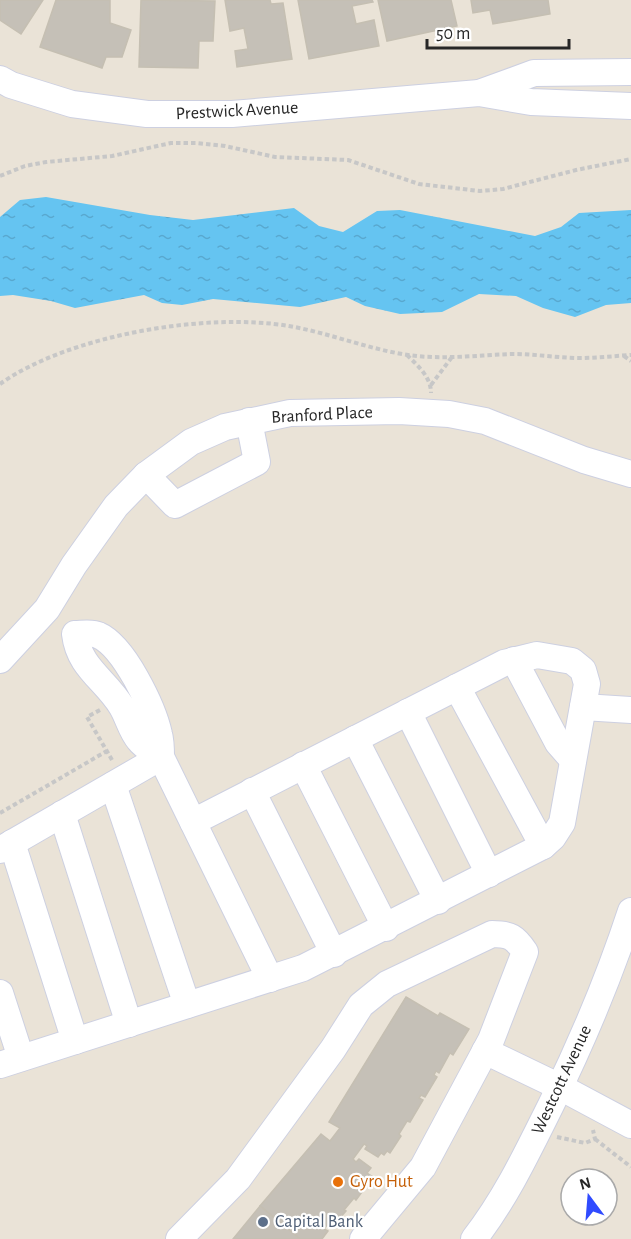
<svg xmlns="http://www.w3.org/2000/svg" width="631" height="1239" viewBox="0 0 631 1239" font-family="'Alegreya Sans',sans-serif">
	<defs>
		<pattern id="water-ripples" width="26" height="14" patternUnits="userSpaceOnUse" patternTransform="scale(1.5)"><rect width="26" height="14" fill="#65c4f1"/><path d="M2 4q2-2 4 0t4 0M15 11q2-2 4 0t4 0" fill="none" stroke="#58a8cf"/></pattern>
	</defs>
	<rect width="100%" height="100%" fill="#eae3d7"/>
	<polygon fill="url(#water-ripples)" points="46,197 150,215 193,220 294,208 319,226 343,232 377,211 400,210 535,236 561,227 579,213 631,210 631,303 606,305 575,317 543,308 516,296 479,294 442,312 400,314 365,306 346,297 300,307 213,299 182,305 162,303 144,295 75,308 51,301 13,295 0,296 0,217 20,200"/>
	<g fill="#c5c0b7" stroke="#c5bfb2" stroke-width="1.5">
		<polygon points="0,0 43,0 21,34 0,20"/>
		<polygon points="56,0 110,0 110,23 131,30 122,57 106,57 102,68 40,47"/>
		<polygon points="141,0 215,1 213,41 199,41 198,68 139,67"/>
		<polygon points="225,0 270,0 271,4 283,3 292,59 237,67 235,51 248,49 244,28 230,31"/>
		<polygon points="298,0 372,0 373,2 352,6 356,24 374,20 379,46 309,59"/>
		<polygon points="378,0 451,0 457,26 387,41"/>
		<polygon points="471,0 548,0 550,14 493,24 490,10 473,13"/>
		<polygon points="406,997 438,1016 440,1013 469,1029 453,1055 450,1053 439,1073 436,1071 434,1075 437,1077 425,1097 421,1095 419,1098 423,1100 410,1122 407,1121 399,1134 401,1136 390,1153 387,1151 384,1155 381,1153 378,1157 365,1149 367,1146 364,1144 353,1159 356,1162 359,1159 371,1168 367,1173 373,1177 356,1200 354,1198 344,1210 346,1211 331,1228 327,1225 324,1229 328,1231 322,1239 300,1239 260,1206 321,1134 330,1141 340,1128 329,1122"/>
		<polygon points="260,1206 300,1239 233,1239"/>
	</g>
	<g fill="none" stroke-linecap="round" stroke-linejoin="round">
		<defs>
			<g id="minor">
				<polyline points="0,79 11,85 72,104 147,114 232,114 479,93 531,102 631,106"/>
				<polyline points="482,92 534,73 631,72"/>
				<polyline points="146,475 175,505 257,462 249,421"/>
				<polyline points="0,660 47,609 74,565 116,506 146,475 191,442 225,427 290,413 399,411 449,414 485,421 584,460 631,474"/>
				<polyline points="514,660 558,743 573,760"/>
				<polyline points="457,687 543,846"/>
				<polyline points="583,707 631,710"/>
				<polyline points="408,712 489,874"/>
				<polyline points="355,739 438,901"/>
				<path d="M161,757C154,752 144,747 139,740C131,731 128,717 122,707C105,679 79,668 75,634C81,634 92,632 98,635C124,646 153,707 159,734C161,741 161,749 161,757L270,979"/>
				<polyline points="303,765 386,928"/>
				<polyline points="113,785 187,1005"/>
				<polyline points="252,791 334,954"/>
				<polyline points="62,814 129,1024"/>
				<polyline points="12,843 75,1041"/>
				<polyline points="0,850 161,757"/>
				<polyline points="0,993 21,1058"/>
				<polyline points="485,1051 560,1087 631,1125"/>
				<polyline points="0,1065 303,968 543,846 553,837 562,823 587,684 583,670 572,661 537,655 504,663 193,822"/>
				<path d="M179,1239L238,1179L333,1049L361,1005L387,984L492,934C510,934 515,937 525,952L491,1040L423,1167L363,1239"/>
				<path d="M474,1239C506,1198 528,1151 551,1105C582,1042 609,978 631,911"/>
			</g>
		</defs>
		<use href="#minor" stroke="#cdd0e1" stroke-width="28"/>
		<g stroke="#c7c7c7" stroke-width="4" stroke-dasharray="4.5 3" stroke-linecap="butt">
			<polyline points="0,176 25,166 46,162 112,156 171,143 196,143 225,146 275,157 348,160 419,184 480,191 503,189 576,170 631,159"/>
			<path d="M407,355C418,366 431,377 431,393"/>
			<polyline points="624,356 631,361"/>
			<path d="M0,384C69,335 206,312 289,326C329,333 368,349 408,355C443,360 478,355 513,354C536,354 558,358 581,358C598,358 614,356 631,355"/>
			<polyline points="431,385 452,357"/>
			<polyline points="100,710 87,717 112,760"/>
			<polyline points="0,813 107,751"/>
			<polyline points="557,1137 585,1143 595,1139 593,1130"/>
			<polyline points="595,1139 631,1167"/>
		</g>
		<use href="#minor" stroke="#fff" stroke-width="26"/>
	</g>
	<circle fill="#e8710a" stroke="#fff" stroke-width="2" cx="338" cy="1182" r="6"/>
	<circle fill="#5c6f8a" stroke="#fff" stroke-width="2" cx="263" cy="1222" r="6"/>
	<g text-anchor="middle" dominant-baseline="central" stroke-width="4.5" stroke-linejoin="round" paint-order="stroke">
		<g font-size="18" fill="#272727" stroke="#fff">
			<text transform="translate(237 111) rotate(-3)">Prestwick Avenue</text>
			<text transform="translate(322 415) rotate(-3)">Branford Place</text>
			<text transform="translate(562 1080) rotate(-65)">Westcott Avenue</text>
		</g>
		<g font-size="18" fill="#c56008" stroke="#fff" text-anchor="start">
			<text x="350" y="1182">Gyro Hut</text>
		</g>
		<g font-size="18" fill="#4e5e75" stroke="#fff" text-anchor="start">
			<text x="275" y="1222">Capital Bank</text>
		</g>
	</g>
	<g transform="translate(589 1197) rotate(344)"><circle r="28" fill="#ffffff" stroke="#a9a9a9" stroke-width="1.5"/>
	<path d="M0-4.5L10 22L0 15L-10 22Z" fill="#304bff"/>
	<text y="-9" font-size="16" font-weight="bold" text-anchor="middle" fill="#272727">N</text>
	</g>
	<path d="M427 39v9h142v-9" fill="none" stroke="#272727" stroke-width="3"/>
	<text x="436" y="39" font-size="18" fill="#272727" stroke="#ffffff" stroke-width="4.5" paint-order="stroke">50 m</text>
</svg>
